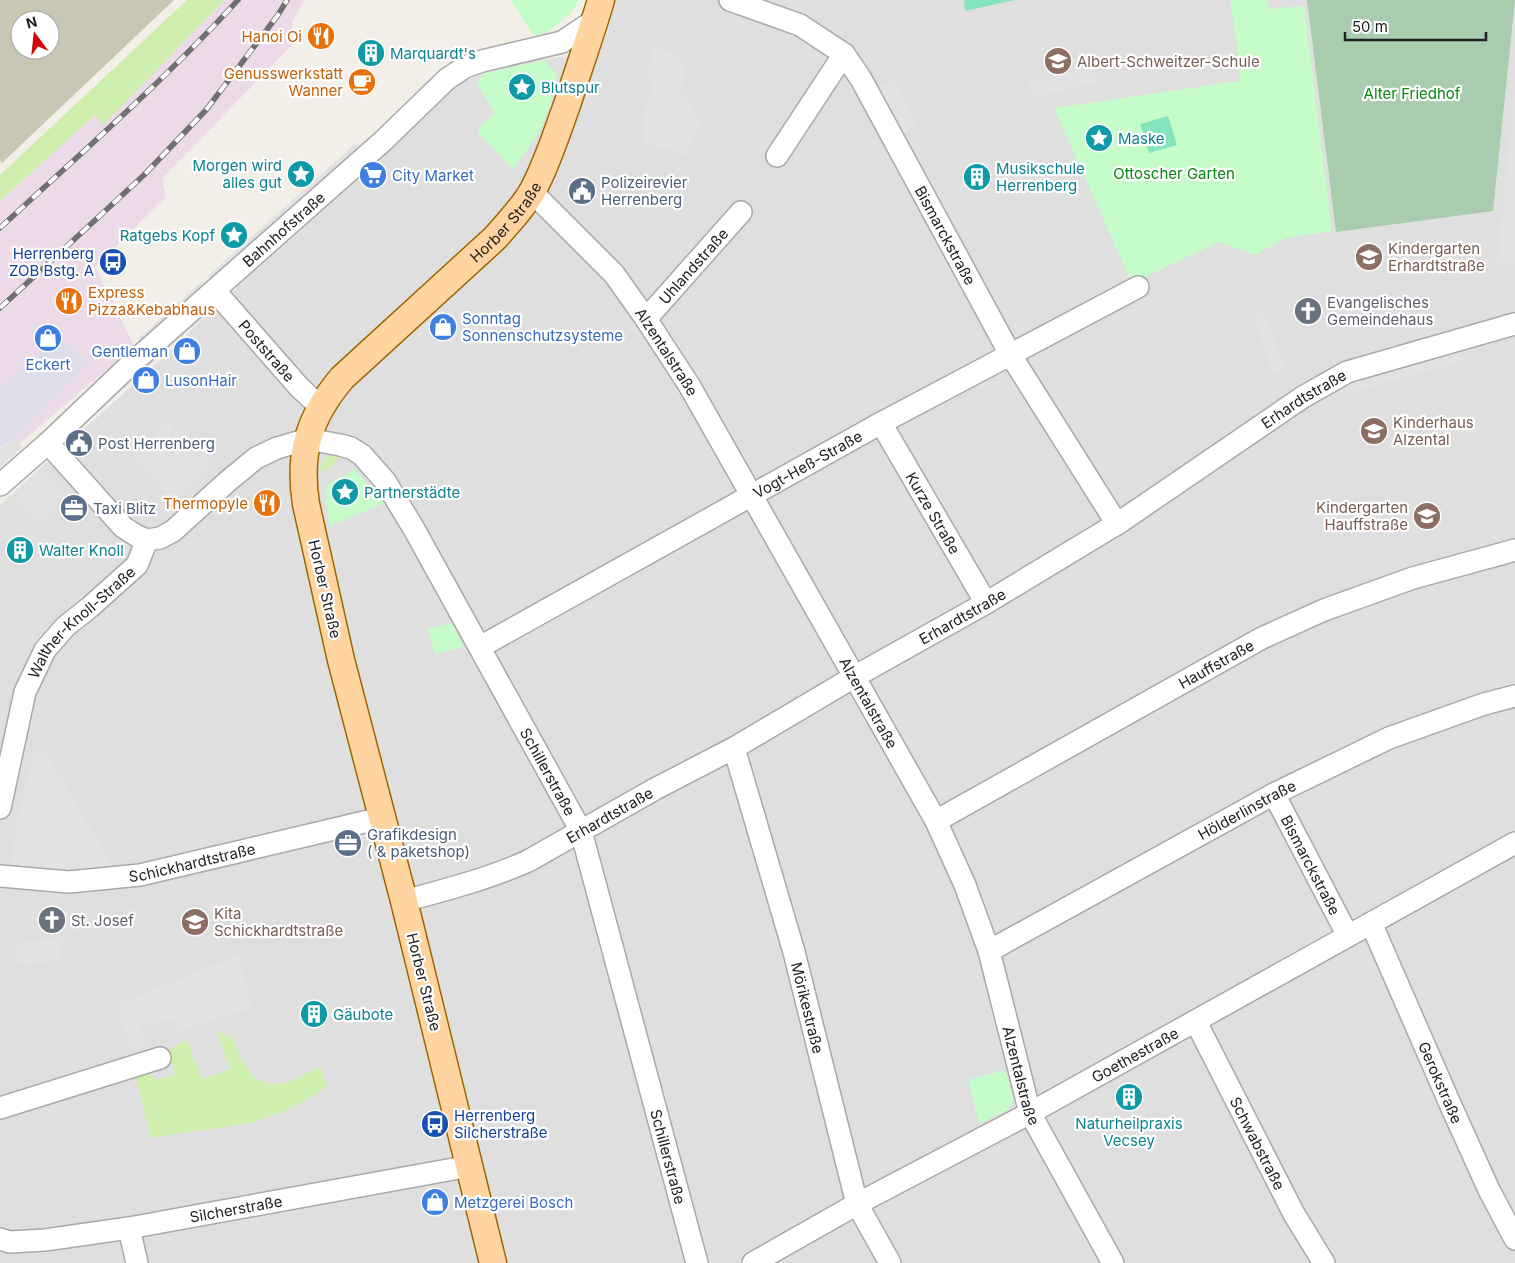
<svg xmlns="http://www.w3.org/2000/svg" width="1515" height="1263" viewBox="0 0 1515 1263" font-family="Inter,sans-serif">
	<rect width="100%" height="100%" fill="#f2efe8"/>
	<polygon fill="#e0dfdf" points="615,0 1515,0 1515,1263 0,1263 0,505 168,353 212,310 374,166 377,160 449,87 486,73 535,61 601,51"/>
	<polygon fill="#ecdae9" points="225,0 305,0 292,22 291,46 162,179 166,197 95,267 134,346 13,449 0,444 0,201 95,115 103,124"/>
	<path fill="#c8c7b3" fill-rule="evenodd" d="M0,0H174L2,163L0,160ZM20,20H50V50H20Z"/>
	<g fill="#ceeead">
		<polygon points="187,0 225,0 103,125 95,115 0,201 0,175"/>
		<path d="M333,452L341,453C338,462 329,470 319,471C320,462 326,456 333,452Z"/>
		<path d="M216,1031L233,1038C242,1063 252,1090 285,1083C296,1080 309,1072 320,1066L327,1087L290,1109L251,1123L150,1138L136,1075L148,1073L156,1080L175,1075L169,1049L187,1040L202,1079L230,1069Z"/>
	</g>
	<polygon fill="#a8ccad" points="1307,0 1515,0 1493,211 1336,232"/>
	<g fill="#c5fcc9">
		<polygon points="511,0 579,0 570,14 545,34 533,35"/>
		<polygon points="1238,0 1266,0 1270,9 1304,6 1332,231 1285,238 1255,255 1219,242 1132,283 1054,108 1239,81 1240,65 1230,1"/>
		<polygon points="544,60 557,74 552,98 542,127 513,170 477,131 494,113 477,82 486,73"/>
		<polygon points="354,469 385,503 330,526 326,503 326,486"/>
		<polygon points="452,623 463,647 435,654 428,629"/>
		<polygon points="1005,1070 1014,1100 1007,1110 979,1124 968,1080"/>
	</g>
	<g fill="#84e4bd">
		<polygon points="964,0 1015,0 965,11"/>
		<polygon points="1168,116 1177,145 1149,153 1140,124"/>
	</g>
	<g fill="#e2e2e2">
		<polygon points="652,44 679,56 686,70 680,93 693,104 692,116 702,119 686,156 642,141 646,101 651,90 649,68"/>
		<polygon points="1093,66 1097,82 1032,99 1028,82"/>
		<polygon points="893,80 917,124 903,132 879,88"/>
		<polygon points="1515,91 1515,264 1497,263"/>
		<polygon points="356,143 361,148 213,281 208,276"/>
		<polygon points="371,158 376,164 237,288 232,282"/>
		<polygon points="202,281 207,287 143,344 138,339"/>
		<polygon points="206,306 210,311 131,382 73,434 69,429"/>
		<polygon points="1264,311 1286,371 1274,375 1252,316"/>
		<polygon points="1463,346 1467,360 1347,393 1344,379"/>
		<polygon points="168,423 211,468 171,504 163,496 166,493 132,454"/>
		<polygon points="14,438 23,447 0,468 0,450"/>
		<polygon points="41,469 67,498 39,523 13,494"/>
		<polygon points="45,751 113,866 11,869 16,826 33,755"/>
		<polygon points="61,939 62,961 18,964 17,943"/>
		<polygon points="239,955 252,1008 179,1031 172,1018 140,1027 146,1048 131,1052 117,1004"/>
	</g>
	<polygon fill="#dcdde8" points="64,339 88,364 23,428 0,448 0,389 41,351"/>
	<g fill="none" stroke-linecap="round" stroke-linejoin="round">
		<defs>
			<g id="minor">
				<path id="s1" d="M730,0L800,25L844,54L861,79L1010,354L1117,524"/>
				<polyline points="777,156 844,54"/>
				<path id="s2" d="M532,192L614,274L646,319L689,385L936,821L965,885L989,951L1030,1113L1113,1263"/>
				<path id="s3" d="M215,291L299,387L313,400L324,404"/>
				<path id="s4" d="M646,319L741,212"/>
				<path id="s5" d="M881,423L986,603"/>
				<path id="s6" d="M48,443L123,527L137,536L147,540L160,538L173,531L228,481L256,458L277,448L308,439L340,445L351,448L362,455L385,481L414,529L581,831L697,1263"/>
				<path id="s7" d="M0,485L48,443L131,364L383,141L447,79L465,67L482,61L562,42L595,20"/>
				<path id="s8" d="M480,647L881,423L1138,287"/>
				<path id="s9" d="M734,748L794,952L857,1204L890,1263"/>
				<path id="s10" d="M1274,794L1348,936"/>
				<path id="s11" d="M0,808L25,692L45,650L65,627L90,607L137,565L147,540"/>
				<path id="s12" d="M936,821L1262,638L1324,610L1413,578L1515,550"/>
				<path id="s13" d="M0,876L69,882L140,875L381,818"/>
				<path id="s14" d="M404,901C445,890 488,879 528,861L655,789L734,748L854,677L986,603L1120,522L1303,397L1347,372L1514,324"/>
				<path id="s15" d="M1371,923L1451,1106L1489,1190L1515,1239"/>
				<path id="s16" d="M989,951L1274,794L1389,738L1484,704L1515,696"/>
				<path id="s17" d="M1196,1022L1294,1214L1324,1263"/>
				<polyline points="0,1108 160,1058"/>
				<polyline points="129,1228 137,1263"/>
				<path id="s18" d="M0,1239L10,1242L45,1240L129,1228L470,1166"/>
				<path id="s19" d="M753,1263L857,1204L1030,1113L1515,843"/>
			</g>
			<g id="major">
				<path id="s20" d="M493,1263L404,901L341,660L306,504C298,453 309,417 342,378L495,238C508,223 523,208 533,190C548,162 557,132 568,102C579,68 591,34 601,0"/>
			</g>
		</defs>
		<use href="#minor" stroke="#a9a9a9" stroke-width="24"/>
		<use href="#major" stroke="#a06700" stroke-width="29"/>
		<use href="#minor" stroke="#fff" stroke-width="21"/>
		<use href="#major" stroke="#ffd4a1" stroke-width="26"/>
		<defs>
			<g id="rail">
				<path d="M0,228C81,153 164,81 238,0"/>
				<polyline points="0,308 144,175 206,110 278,15 287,0"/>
			</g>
		</defs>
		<use href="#rail" stroke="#707070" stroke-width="5.5"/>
		<use href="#rail" stroke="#fff" stroke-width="4" stroke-dasharray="11" stroke-linecap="butt"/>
	</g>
	<defs>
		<symbol id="restaurant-disc" viewBox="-11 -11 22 22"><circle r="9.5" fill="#e8710a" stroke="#fff"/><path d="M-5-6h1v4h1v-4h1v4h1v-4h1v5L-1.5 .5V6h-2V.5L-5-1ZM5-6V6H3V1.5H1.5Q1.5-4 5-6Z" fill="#fff"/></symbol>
		<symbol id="building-disc" viewBox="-11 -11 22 22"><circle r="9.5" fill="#0f9aa8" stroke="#fff"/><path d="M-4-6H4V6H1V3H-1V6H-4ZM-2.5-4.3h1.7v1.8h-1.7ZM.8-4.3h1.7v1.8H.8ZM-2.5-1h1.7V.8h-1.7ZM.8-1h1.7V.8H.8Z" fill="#fff"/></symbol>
		<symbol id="school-disc" viewBox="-11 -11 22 22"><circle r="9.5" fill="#8d6e63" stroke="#fff"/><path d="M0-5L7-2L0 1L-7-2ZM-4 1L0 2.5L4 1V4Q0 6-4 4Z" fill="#fff"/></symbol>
		<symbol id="cafe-disc" viewBox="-11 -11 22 22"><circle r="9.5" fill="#e8710a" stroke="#fff"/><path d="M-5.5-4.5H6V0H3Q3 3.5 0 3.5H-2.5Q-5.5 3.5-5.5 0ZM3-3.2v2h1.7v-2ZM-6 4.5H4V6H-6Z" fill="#fff"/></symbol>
		<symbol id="sight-disc" viewBox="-11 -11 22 22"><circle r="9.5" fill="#0f9aa8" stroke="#fff"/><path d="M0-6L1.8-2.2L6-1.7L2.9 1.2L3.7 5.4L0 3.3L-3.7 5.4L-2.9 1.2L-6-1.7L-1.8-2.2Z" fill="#fff"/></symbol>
		<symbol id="supermarket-disc" viewBox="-11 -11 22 22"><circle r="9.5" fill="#3f7fe0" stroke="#fff"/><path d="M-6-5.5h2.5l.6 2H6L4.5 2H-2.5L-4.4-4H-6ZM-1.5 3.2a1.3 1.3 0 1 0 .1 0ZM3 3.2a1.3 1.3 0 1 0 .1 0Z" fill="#fff"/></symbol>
		<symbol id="civic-disc" viewBox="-11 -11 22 22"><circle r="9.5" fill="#5c6f8a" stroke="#fff"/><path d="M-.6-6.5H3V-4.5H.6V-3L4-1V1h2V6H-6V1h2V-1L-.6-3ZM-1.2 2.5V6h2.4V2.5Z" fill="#fff"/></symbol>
		<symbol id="bus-disc" viewBox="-11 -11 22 22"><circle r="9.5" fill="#1a4fb4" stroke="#fff"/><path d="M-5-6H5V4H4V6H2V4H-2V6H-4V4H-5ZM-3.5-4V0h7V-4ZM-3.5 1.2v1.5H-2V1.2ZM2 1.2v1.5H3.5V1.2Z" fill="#fff"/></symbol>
		<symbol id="church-disc" viewBox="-11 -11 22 22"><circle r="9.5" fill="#6b7280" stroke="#fff"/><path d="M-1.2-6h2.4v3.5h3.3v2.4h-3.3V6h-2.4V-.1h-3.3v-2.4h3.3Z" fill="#fff"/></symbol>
		<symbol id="shop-disc" viewBox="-11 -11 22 22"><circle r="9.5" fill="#3f7fe0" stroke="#fff"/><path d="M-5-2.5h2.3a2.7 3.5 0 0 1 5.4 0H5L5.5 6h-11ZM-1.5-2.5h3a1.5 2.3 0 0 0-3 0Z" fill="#fff"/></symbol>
		<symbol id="office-disc" viewBox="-11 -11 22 22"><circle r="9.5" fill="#5c6f8a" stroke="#fff"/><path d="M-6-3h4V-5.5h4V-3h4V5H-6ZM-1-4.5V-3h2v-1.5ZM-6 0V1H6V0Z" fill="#fff"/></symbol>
	</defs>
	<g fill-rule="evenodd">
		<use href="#restaurant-disc" x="305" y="20" width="32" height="32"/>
		<use href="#building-disc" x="355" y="37" width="32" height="32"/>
		<use href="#school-disc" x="1042" y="45" width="32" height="32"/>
		<use href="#cafe-disc" x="346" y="66" width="32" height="32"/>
		<use href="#sight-disc" x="506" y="71" width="32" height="32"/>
		<use href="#sight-disc" x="1083" y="122" width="32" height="32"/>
		<use href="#sight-disc" x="285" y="158" width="32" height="32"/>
		<use href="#supermarket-disc" x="357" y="159" width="32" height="32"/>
		<use href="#building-disc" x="961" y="161" width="32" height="32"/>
		<use href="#civic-disc" x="566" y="175" width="32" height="32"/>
		<use href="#sight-disc" x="218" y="219" width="32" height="32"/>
		<use href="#school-disc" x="1353" y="241" width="32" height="32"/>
		<use href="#bus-disc" x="97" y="246" width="32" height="32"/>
		<use href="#restaurant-disc" x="53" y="285" width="32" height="32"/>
		<use href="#church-disc" x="1292" y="295" width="32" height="32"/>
		<use href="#shop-disc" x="427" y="311" width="32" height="32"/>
		<use href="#shop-disc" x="32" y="322" width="32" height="32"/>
		<use href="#shop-disc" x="171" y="335" width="32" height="32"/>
		<use href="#shop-disc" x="130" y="364" width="32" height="32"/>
		<use href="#school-disc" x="1358" y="415" width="32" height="32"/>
		<use href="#civic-disc" x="63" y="427" width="32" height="32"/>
		<use href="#sight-disc" x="329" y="476" width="32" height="32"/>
		<use href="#restaurant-disc" x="251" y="487" width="32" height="32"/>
		<use href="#office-disc" x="58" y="492" width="32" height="32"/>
		<use href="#school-disc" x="1411" y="500" width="32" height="32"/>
		<use href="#building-disc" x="4" y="534" width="32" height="32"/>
		<use href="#office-disc" x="332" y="827" width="32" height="32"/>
		<use href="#church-disc" x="36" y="904" width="32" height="32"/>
		<use href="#school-disc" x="179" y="906" width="32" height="32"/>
		<use href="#building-disc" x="298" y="998" width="32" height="32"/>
		<use href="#building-disc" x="1113" y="1081" width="32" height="32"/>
		<use href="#bus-disc" x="419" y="1108" width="32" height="32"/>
		<use href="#shop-disc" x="419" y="1186" width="32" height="32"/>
	</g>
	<g text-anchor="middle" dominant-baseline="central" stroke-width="4.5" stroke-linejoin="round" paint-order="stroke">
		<g font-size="15" fill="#c56008" stroke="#fff" text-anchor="end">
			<text x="302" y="36">Hanoi Oi</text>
			<text x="343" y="73">Genusswerkstatt<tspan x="343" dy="17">Wanner</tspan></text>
			<text x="88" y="292" text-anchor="start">Express<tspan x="88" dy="17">Pizza&amp;Kebabhaus</tspan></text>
			<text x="248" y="503">Thermopyle</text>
		</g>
		<g font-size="15" fill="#0d838f" stroke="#fff" text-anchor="start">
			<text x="390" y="53">Marquardt's</text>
			<text x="541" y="87">Blutspur</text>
			<text x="1118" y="138">Maske</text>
			<text x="282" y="165" text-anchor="end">Morgen wird<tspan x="282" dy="17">alles gut</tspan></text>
			<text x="996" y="168">Musikschule<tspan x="996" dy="17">Herrenberg</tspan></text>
			<text x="215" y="235" text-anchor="end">Ratgebs Kopf</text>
			<text x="364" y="492">Partnerstädte</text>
			<text x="39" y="550">Walter Knoll</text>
			<text x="333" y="1014">Gäubote</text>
			<text x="1129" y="1123" text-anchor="middle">Naturheilpraxis<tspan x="1129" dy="17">Vecsey</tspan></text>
		</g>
		<g font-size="15" fill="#785e54" stroke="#fff" text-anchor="start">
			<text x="1077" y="61">Albert-Schweitzer-Schule</text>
			<text x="1388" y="248">Kindergarten<tspan x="1388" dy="17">Erhardtstraße</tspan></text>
			<text x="1393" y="422">Kinderhaus<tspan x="1393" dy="17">Alzental</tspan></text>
			<text x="1408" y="507" text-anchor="end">Kindergarten<tspan x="1408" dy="17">Hauffstraße</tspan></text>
			<text x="214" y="913">Kita<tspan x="214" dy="17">Schickhardtstraße</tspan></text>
		</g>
		<g font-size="15" fill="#06890e" stroke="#fff">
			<text x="1412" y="93">Alter Friedhof</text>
			<text x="1174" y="173">Ottoscher Garten</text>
		</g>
		<g font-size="15" fill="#366cbe" stroke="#fff" text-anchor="start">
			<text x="392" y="175">City Market</text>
			<text x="462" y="318">Sonntag<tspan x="462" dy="17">Sonnenschutzsysteme</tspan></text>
			<text x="168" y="351" text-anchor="end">Gentleman</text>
			<text x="48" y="364" text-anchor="middle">Eckert</text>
			<text x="165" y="380">LusonHair</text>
			<text x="454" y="1202">Metzgerei Bosch</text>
		</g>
		<g font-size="15" fill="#4e5e75" stroke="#fff" text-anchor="start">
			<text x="601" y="182">Polizeirevier<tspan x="601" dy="17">Herrenberg</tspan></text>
			<text x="98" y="443">Post Herrenberg</text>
			<text x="93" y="508">Taxi Blitz</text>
			<text x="367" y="834">Grafikdesign<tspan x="367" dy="17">( &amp; paketshop)</tspan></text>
		</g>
		<g font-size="15" fill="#222" stroke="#fff">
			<text stroke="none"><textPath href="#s20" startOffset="1144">Horber Straße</textPath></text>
			<text stroke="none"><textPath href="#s7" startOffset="382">Bahnhofstraße</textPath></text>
			<text stroke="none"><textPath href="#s1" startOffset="335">Bismarckstraße</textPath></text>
			<text stroke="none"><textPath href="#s4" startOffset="71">Uhlandstraße</textPath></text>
			<text stroke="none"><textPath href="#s3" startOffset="79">Poststraße</textPath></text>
			<text stroke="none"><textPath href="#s2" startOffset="210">Alzentalstraße</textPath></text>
			<text stroke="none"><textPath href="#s14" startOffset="1034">Erhardtstraße</textPath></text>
			<text stroke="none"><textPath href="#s8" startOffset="375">Vogt-Heß-Straße</textPath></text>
			<text stroke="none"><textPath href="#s5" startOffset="104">Kurze Straße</textPath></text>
			<text transform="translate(325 589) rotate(77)">Horber Straße</text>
			<text stroke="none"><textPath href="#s14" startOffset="629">Erhardtstraße</textPath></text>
			<text stroke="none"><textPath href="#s11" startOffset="210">Walther-Knoll-Straße</textPath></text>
			<text stroke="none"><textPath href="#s12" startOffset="321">Hauffstraße</textPath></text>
			<text stroke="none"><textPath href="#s2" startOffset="615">Alzentalstraße</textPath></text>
			<text stroke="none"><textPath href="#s6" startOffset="759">Schillerstraße</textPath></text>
			<text stroke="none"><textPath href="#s16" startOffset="294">Hölderlinstraße</textPath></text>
			<text stroke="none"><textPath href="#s14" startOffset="224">Erhardtstraße</textPath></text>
			<text stroke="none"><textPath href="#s13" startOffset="194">Schickhardtstraße</textPath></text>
			<text stroke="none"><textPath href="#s10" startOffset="80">Bismarckstraße</textPath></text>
			<text transform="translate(424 982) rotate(76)">Horber Straße</text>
			<text stroke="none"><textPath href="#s9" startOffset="270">Mörikestraße</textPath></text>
			<text stroke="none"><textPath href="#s19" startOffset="435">Goethestraße</textPath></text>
			<text stroke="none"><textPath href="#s2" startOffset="1020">Alzentalstraße</textPath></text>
			<text stroke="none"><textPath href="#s15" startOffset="174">Gerokstraße</textPath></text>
			<text stroke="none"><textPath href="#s17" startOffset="136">Schwabstraße</textPath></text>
			<text stroke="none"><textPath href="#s6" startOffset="1164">Schillerstraße</textPath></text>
			<text stroke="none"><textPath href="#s18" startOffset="239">Silcherstraße</textPath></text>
		</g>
		<g font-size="15" fill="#164399" stroke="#fff" text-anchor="end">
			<text x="94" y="253">Herrenberg<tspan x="94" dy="17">ZOB Bstg. A</tspan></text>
			<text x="454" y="1115" text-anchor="start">Herrenberg<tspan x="454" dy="17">Silcherstraße</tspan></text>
		</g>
		<g font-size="15" fill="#5b616d" stroke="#fff" text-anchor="start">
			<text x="1327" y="302">Evangelisches<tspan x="1327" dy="17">Gemeindehaus</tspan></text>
			<text x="71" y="920">St. Josef</text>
		</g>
	</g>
	<g transform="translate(35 35) rotate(345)"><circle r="24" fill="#ffffff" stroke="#a7a7a7"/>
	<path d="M0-4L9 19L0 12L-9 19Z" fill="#d40004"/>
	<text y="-8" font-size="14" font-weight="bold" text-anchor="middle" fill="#222222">N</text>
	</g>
	<path d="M1345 32v8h141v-8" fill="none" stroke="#222222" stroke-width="2.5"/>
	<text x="1352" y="32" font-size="15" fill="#222222" stroke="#ffffff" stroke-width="4" paint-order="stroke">50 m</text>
</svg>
